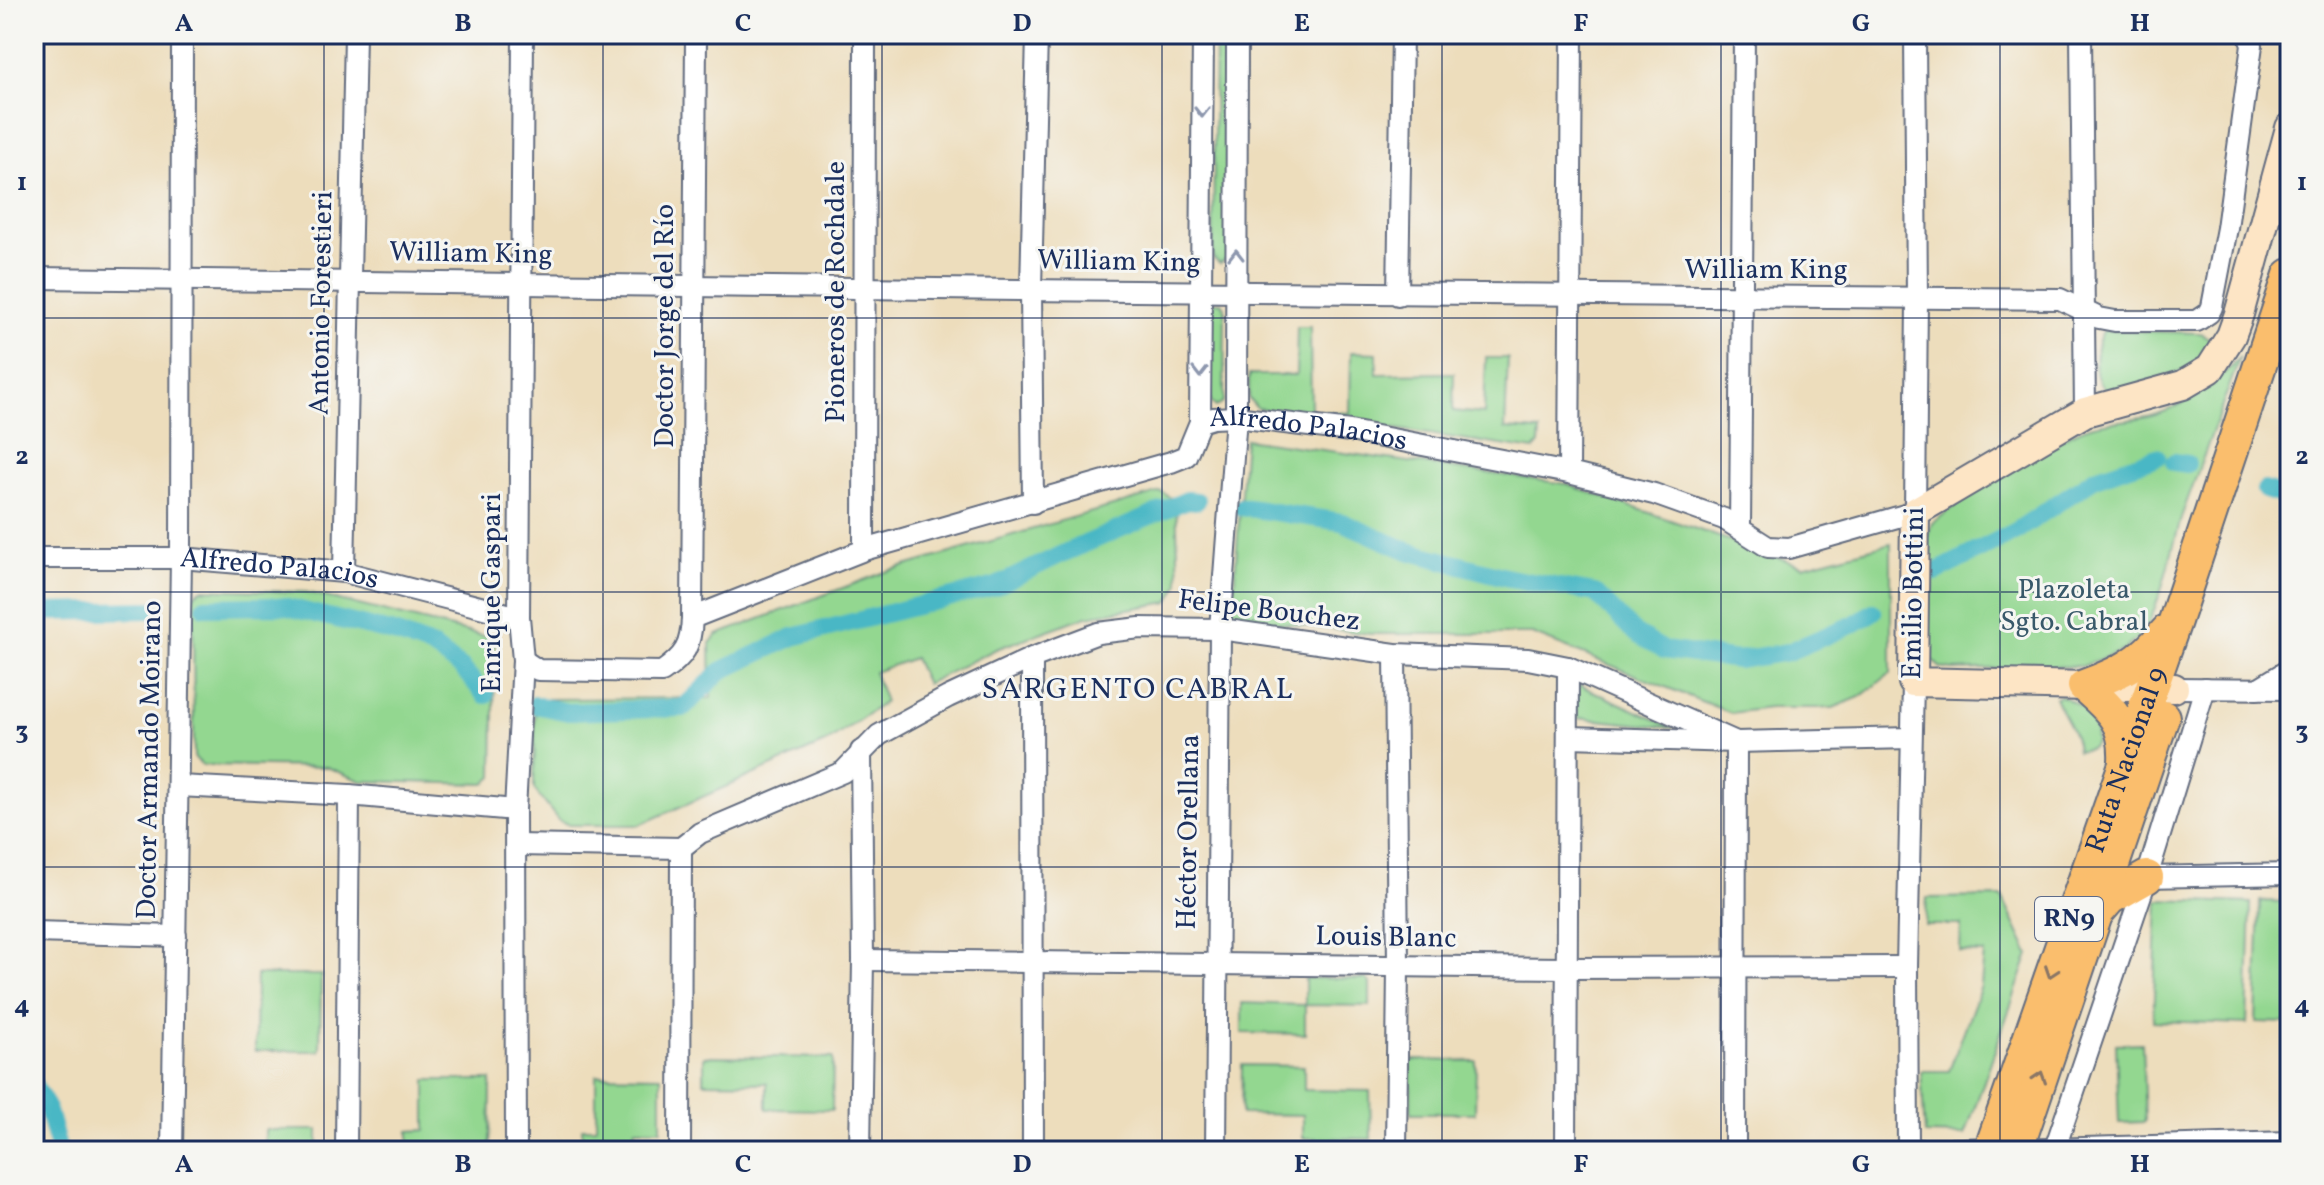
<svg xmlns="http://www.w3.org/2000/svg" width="2324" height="1185" viewBox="0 0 2324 1185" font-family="Vollkorn,serif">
	<rect width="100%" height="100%" fill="#f6f6f2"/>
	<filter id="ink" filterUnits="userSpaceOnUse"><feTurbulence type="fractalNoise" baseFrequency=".0125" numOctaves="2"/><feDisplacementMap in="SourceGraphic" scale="16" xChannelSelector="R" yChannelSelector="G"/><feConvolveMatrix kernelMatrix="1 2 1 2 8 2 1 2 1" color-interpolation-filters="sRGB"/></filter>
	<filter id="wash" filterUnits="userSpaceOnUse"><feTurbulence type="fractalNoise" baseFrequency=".006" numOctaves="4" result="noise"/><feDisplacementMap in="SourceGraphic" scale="32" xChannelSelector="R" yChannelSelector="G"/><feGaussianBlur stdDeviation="1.8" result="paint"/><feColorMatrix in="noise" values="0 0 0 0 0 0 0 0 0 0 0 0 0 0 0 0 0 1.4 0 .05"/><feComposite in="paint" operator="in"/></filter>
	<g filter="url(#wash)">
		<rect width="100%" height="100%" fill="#edddbc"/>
		<g fill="#93d790" stroke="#578377" stroke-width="2">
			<polygon points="1215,34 1229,34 1228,258 1220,264 1213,258"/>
			<polygon points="1214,302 1222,302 1225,309 1224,401 1216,407 1210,401 1211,309"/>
			<polygon points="1297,327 1310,327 1311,411 1350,413 1351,352 1377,353 1377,374 1454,373 1453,411 1484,414 1486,358 1508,358 1505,429 1540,431 1539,444 1534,450 1257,408 1249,399 1249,375 1296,375"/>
			<path d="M2104,330L2200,333L2214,341L2193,368L2112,393C2089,385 2093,346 2104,330Z"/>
			<path d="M2240,357L2182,515L2162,588L2147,629L2124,650L2083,666L1952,670L1941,668L1927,656V537L1932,523C1975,492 2029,453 2077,431C2101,419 2130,423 2155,415C2187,405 2218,382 2240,357Z"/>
			<polygon points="1245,439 1566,484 1803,566 1891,543 1891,673 1860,697 1833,708 1769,708 1731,713 1532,634 1371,634 1232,617"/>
			<polygon points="1161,492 1176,501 1179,584 1169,602 1087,616 996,649 926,684 914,658 874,672 885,702 827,742 639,825 569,825 558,820 534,789 535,714 548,699 711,698 710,643 717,635 888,571"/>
			<polygon points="201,589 306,592 488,637 495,645 493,777 485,784 361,781 327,767 202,765 194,757 193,596"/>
			<polygon points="1575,683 1674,728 1578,718"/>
			<path d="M2061,696C2084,706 2096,715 2096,742L2091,748L2077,751C2076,730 2062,716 2055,697Z"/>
			<polygon points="2002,897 2029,954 1965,1135 1925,1134 1921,1071 1949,1071 1981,986 1984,953 1960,952 1961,925 1925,925 1927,898"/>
			<polygon points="2158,900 2251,903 2247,1024 2153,1021"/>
			<polygon points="2260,901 2290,902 2290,1023 2256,1022"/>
			<polygon points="256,975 321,975 320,1051 255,1051"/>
			<polygon points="1305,978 1366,979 1370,983 1370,1006 1305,1005 1305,1034 1242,1033 1242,1003 1305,1005"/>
			<polygon points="2142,1043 2145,1122 2119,1123 2116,1044"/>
			<polygon points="704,1056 833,1058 832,1110 767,1109 767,1083 704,1082"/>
			<polygon points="1411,1060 1476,1061 1475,1113 1411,1113"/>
			<polygon points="1242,1065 1304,1066 1304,1090 1370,1091 1371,1139 1303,1138 1303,1115 1241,1114"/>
			<polygon points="596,1075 661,1076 661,1129 635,1129 635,1151 583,1151 582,1128 596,1128"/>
			<polygon points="426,1080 491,1080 490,1151 409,1151 409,1131 426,1130"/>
			<rect x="265" y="1130" width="53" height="21"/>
		</g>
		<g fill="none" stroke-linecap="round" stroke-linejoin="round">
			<g stroke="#4ab7c5" stroke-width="18">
				<polyline points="2174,462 2187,464"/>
				<polyline points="2265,490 2290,498"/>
				<polyline points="1241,507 1342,522 1408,551 1509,578 1595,593 1636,634 1664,650 1738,660 1788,652 1854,624 1873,612"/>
				<polyline points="1936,572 2016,531 2095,478 2157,457"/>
				<polyline points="205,607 283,606 394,633 434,648 462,668 485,695"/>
				<polyline points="38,612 152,610"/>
				<polyline points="535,705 568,712 683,708 721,671 793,637 996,586 1064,553 1187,500 1197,501"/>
				<polyline points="34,1085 47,1107 59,1151"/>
			</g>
		</g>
	</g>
	<g filter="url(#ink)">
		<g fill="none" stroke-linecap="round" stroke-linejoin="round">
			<defs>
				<g id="street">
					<polyline points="2081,34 2085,412"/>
					<path d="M34,278C709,284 1385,298 2060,299L2099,318L2115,321H2197L2209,313L2212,307L2227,228L2252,45L2248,34"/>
					<polyline points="1398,295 1402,34"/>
					<polyline points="1200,422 1203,34"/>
					<polyline points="1569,473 1572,34"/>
					<polyline points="1033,503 1031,289 1037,34"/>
					<polyline points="1740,528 1744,34"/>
					<polyline points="864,550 865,34"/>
					<path id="s1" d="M34,558H181L344,572L519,617"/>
					<polyline points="344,572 355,34"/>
					<polyline points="692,618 696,34"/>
					<polyline points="1395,654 1398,966 1396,1151"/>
					<polyline points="1032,658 1033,1151"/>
					<path id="s2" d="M523,660L538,670L662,672C685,656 691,646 692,618L864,550L1171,462L1186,456L1200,422L1213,418L1236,417L1350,431L1569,473L1654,494L1724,519L1768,547L1789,548L1915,512L1917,299L1915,34"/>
					<polyline points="2174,688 2290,689"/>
					<polyline points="2257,689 2290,669"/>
					<polyline points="1569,737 1736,742 1735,1151"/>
					<polyline points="179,786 349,795 515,810"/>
					<polyline points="517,845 681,848 700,833 843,772 879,735 948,697 1032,658 1098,633 1140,628 1220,629 1395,654 1528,659 1568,667 1736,742 1911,738"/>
					<polyline points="2147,877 2290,874"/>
					<polyline points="34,932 176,936"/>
					<polyline points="863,960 1567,968 1907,967"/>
					<polyline points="2016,1150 2290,1142"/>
					<polyline points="172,1151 181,558 182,34"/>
					<polyline points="346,1151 349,795"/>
					<polyline points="516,1151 515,810 523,660 519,617 523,34"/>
					<polyline points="680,1151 681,848"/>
					<polyline points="860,1151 863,960 861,751"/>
					<polyline points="1216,1151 1220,629 1236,417 1237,34"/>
					<polyline points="1566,1151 1568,667"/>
					<polyline points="1908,1151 1907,967 1913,682"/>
					<polyline points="1908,1151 1990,1148"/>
					<polyline points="2054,1151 2147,877 2205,688"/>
				</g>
				<polyline id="secondary" points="2174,688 1913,682 1915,512 2085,412 2183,385 2210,369 2231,336 2239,314 2290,128"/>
				<g id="primary">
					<path d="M2125,761C2127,723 2111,709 2084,686C2123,672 2140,663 2167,631"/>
					<polyline points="2097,913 2110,898 2147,877"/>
					<path id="s3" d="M1990,1151L2175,621L2290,275"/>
					<polyline points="2016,1151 2163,717"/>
				</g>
			</defs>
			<use href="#street" stroke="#646c7f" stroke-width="24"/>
			<use href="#secondary" stroke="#646c7f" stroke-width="32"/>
			<use href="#primary" stroke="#646c7f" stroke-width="36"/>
			<use href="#street" stroke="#fff" stroke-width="20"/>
			<use href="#secondary" stroke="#fde5c5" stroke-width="28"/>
			<use href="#primary" stroke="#fabe6d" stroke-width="32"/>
		</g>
		<defs><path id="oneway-chevron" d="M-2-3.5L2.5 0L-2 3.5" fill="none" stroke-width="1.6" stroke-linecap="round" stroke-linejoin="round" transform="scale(2)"/></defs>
		<g stroke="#8d97ae">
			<use href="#oneway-chevron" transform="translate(1202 112) rotate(90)"/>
			<use href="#oneway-chevron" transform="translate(1236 255) rotate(-90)"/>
			<use href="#oneway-chevron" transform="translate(1200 372) rotate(90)"/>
		</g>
		<g stroke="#8a7666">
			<use href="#oneway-chevron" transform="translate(2051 972) rotate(109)"/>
			<use href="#oneway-chevron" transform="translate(2040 1077) rotate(-72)"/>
		</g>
	</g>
	<path fill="none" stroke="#1b2f5e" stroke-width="2" stroke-opacity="0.55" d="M324,34V1151M603,34V1151M882,34V1151M1162,34V1151M1442,34V1151M1721,34V1151M2000,34V1151M34,318H2290M34,592H2290M34,867H2290"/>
	<g text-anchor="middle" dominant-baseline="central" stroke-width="6" stroke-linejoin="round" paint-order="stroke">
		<rect fill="#f6f6f2" stroke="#5d6b8a" stroke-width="2" x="2035" y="897" width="68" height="44" rx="6"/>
		<g font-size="26" font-weight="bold" fill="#1b2f5e">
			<text x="2069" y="919">RN9</text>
		</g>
		<g font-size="28" fill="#1b2f5e" stroke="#f6f6f2">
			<text transform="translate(471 254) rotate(1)">William King</text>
			<text transform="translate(1119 262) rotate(1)">William King</text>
			<text x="1766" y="270">William King</text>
			<text transform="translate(836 292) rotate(-90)">Pioneros de Rochdale</text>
			<text transform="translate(322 303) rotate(-89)">Antonio Forestieri</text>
			<text transform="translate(665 326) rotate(-90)">Doctor Jorge del Río</text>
			<text stroke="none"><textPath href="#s2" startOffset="874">Alfredo Palacios</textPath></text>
			<text stroke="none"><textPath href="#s1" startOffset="246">Alfredo Palacios</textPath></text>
			<text transform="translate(492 593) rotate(-90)">Enrique Gaspari</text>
			<text transform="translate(1914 593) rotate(-89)">Emilio Bottini</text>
			<text transform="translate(1269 611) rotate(7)">Felipe Bouchez</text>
			<text stroke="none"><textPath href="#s3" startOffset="414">Ruta Nacional 9</textPath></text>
			<text transform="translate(150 760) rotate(-89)">Doctor Armando Moirano</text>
			<text transform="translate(1189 832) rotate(-89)">Héctor Orellana</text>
			<text transform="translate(1386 938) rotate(1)">Louis Blanc</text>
		</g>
		<g font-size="28" fill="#39596a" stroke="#f6f6f2">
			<text x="2074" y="590">Plazoleta<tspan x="2074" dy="32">Sgto. Cabral</tspan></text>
		</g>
		<g font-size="30" letter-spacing="2" fill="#1b2f5e" stroke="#f6f6f2">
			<text x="1138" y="690">SARGENTO CABRAL</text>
		</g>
	</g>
	<rect width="2324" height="1185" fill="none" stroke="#f6f6f2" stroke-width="88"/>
	<rect x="44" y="44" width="2236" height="1097" fill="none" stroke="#1b2f5e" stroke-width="3"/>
	<g font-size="26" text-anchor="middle" font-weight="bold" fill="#1b2f5e">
		<text x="184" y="31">A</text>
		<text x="463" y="31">B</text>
		<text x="743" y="31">C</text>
		<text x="1022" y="31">D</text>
		<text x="1302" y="31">E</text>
		<text x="1581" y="31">F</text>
		<text x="1861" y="31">G</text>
		<text x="2140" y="31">H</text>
		<text x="22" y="190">1</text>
		<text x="2302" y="190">1</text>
		<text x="22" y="464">2</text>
		<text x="2302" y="464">2</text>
		<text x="22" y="739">3</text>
		<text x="2302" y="739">3</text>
		<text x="22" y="1013">4</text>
		<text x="2302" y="1013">4</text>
		<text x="184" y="1172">A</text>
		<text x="463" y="1172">B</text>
		<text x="743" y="1172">C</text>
		<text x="1022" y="1172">D</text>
		<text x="1302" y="1172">E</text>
		<text x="1581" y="1172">F</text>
		<text x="1861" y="1172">G</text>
		<text x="2140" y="1172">H</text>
	</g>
</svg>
